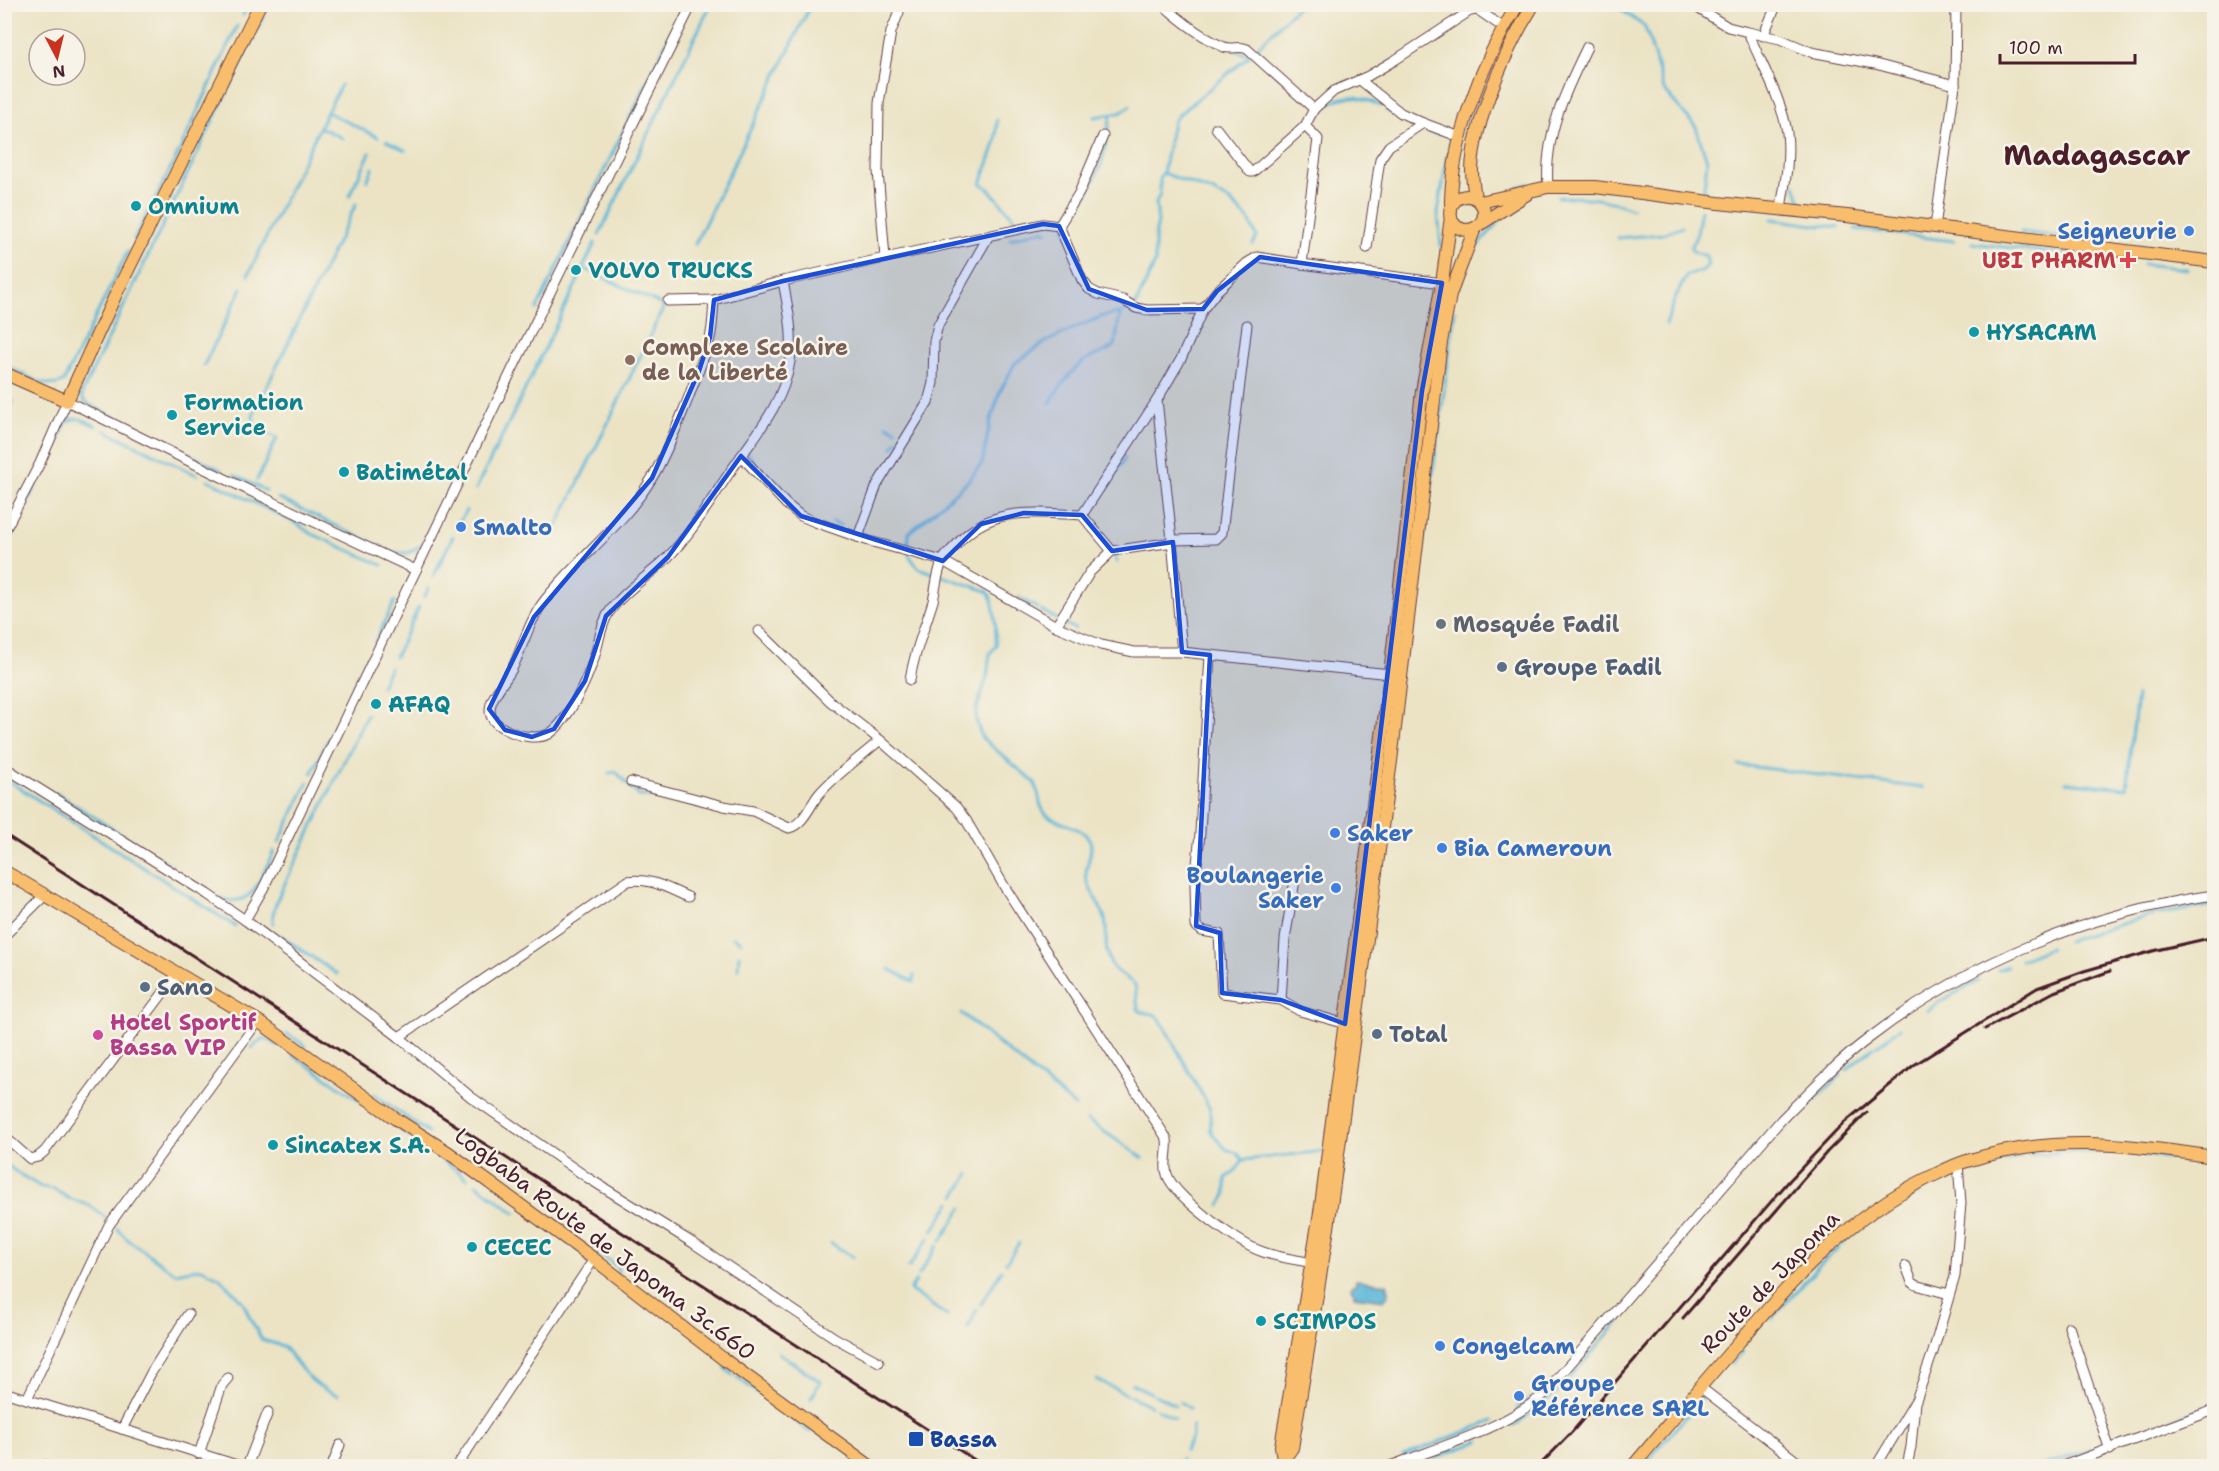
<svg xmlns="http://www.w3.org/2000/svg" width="2219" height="1471" viewBox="0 0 2219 1471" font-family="'Shantell Sans',sans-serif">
	<rect width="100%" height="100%" fill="#f7f3e8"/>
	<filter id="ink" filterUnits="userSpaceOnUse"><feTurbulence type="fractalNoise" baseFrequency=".0167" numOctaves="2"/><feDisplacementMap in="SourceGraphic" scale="12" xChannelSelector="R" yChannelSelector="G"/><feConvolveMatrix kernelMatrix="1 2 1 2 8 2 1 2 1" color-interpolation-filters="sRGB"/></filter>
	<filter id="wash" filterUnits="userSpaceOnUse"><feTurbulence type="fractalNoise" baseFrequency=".008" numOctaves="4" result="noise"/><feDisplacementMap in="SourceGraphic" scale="24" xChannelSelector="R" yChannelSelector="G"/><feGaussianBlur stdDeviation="1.35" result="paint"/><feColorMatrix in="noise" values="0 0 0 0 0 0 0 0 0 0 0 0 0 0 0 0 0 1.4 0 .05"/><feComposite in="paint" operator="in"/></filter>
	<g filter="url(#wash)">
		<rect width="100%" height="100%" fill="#ebe3c4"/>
		<polygon fill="#5bb6d8" stroke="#526a82" stroke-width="1.5" points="1356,1280 1387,1284 1389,1292 1385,1300 1354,1296 1354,1292 1351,1288 1352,1285 1356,1284"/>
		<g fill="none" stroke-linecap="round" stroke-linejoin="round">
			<g stroke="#5bb6d8" stroke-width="3">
				<polyline points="218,4 230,11"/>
				<polyline points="1613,4 1644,26 1648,35 1664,90 1696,127 1707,161 1703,197"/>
				<polyline points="243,15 248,4"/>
				<polyline points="1236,50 1246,55"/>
				<polyline points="329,108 341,85"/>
				<polyline points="1386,110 1414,126"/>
				<polyline points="329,113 378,137"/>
				<polyline points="1094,117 1120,113 1130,106"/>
				<polyline points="997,120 996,141 981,184 988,188 1014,218"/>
				<path d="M1310,127C1328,98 1348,88 1380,106"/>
				<polyline points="322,128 342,138"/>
				<polyline points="1430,132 1439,134"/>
				<polyline points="386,141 405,150"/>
				<polyline points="1448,154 1451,142 1448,136"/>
				<polyline points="1163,173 1214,192 1230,201 1249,220 1257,237 1253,244"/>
				<polyline points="367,181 373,168"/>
				<polyline points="1795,185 1802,205"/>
				<polyline points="1518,188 1528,184"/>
				<polyline points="349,196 370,153"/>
				<path d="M1558,197C1584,197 1607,198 1632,209"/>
				<polyline points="1776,200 1792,205"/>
				<polyline points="1772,219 1821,226"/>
				<polyline points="1821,225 1839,227"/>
				<polyline points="1855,229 1954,241"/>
				<polyline points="2021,232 2109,242"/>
				<polyline points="599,235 711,4"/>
				<polyline points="1618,238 1662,234 1682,227"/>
				<polyline points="134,239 179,152 237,26"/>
				<polyline points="1010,239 1038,231 1047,231"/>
				<polyline points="1972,243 2103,259"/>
				<polyline points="695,244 811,4"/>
				<polyline points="1441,246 1438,213 1447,158"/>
				<polyline points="2145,247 2204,253"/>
				<polyline points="1472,252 1499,222"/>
				<polyline points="2143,264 2187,269"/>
				<polyline points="1080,265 1078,252 1065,229 1088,193 1102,162 1111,115"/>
				<polyline points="583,268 662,305 663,309 654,327"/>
				<polyline points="580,274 595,243"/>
				<polyline points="248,275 328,110"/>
				<polyline points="537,309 685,4"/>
				<polyline points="1666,325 1675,298 1687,275 1702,271 1708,265 1706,256 1694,252 1691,249 1697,233 1701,210"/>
				<path d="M4,364C20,371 48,393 64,381L128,251"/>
				<polyline points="204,365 242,288"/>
				<path d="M1050,403C1057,390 1072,370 1084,361C1094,355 1106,353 1115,345L1120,314"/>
				<polyline points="515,410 580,276"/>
				<polyline points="4,418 13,401"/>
				<polyline points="887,425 896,430"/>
				<polyline points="106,431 197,475"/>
				<polyline points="600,439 654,328"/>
				<polyline points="893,447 898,440"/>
				<polyline points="747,453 758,467"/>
				<polyline points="221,470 88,404 83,399 82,393 269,4"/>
				<polyline points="761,470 768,477"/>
				<polyline points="234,475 266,491"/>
				<polyline points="768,478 775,485"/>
				<polyline points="208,480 296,523 310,533 382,565"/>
				<polyline points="257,480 277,438 254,427 253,415 356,204"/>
				<polyline points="476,489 515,410"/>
				<polyline points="278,498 392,553 408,553 420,546"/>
				<polyline points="1085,516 1096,504 1125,458"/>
				<polyline points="832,522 840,525"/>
				<polyline points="459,523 466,510"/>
				<polyline points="557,526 599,441"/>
				<polyline points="425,540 482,423"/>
				<polyline points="1423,544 1455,311"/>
				<polyline points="908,548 909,533 966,483 982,463 990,423 1000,392 1015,363 1046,342 1079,326 1103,316 1120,313 1135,306 1155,263 1155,236 1158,222 1156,203 1160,194 1160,177 1163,173 1173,122 1178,115 1248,57 1300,4"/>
				<path d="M4,550L66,423C76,414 85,421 96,426"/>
				<polyline points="1113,553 1117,562"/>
				<path d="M909,555L918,568L987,591C996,599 996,633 996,646L990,653L987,677L977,707L976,720L982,738L1034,782C1040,792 1038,808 1047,815C1058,824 1085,827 1090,841C1094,852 1085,865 1086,877C1089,892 1101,904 1105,919C1108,934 1103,951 1111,964C1116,974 1128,977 1135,985L1138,1009L1141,1012L1154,1014L1160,1019L1210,1109L1211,1132L1226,1149L1237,1153L1243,1160L1325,1151"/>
				<polyline points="1419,574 1422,556"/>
				<polyline points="433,577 453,536"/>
				<polyline points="424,597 429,588"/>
				<polyline points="1019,598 1038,608"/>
				<polyline points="1042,611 1075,629"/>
				<polyline points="375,642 395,601"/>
				<polyline points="395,657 419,607"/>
				<polyline points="381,686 390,667"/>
				<polyline points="343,709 368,656"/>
				<polyline points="1739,765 1923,788"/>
				<polyline points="312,773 338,720"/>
				<polyline points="609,773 616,772 639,796 678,799 705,809"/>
				<polyline points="4,778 235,926"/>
				<polyline points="2066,782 2126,788 2137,696"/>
				<polyline points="58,794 171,866"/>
				<polyline points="279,842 308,782"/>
				<path d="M220,898C254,911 262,875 274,851"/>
				<polyline points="273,923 273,914 277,900 367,714"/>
				<polyline points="281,936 337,974"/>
				<polyline points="733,937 741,942"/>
				<polyline points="2067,941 2148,916 2214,905"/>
				<polyline points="2021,960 2050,948"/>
				<polyline points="738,969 739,955"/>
				<polyline points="889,969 914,982 914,975"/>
				<polyline points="1998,970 2007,966"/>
				<polyline points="1945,999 1978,981"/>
				<polyline points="1936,1004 1942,1000"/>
				<polyline points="1927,1011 1936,1005"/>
				<polyline points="961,1013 1075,1106"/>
				<polyline points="1893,1033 1900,1028"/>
				<polyline points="287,1034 306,1046"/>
				<polyline points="1877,1046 1891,1035"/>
				<polyline points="252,1048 262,1039 269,1040 278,1046"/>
				<polyline points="293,1055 374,1110"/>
				<polyline points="1846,1070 1873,1048"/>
				<polyline points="1827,1088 1840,1076"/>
				<polyline points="374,1094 428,1133"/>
				<polyline points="1807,1107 1826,1089"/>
				<polyline points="1087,1120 1143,1158"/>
				<polyline points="396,1126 467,1178"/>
				<polyline points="1784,1130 1804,1110"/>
				<polyline points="2098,1151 2120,1152"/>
				<polyline points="2066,1152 2096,1151"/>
				<polyline points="2124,1152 2153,1156"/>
				<polyline points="2041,1154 2060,1152"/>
				<polyline points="2030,1155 2039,1154"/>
				<polyline points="2155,1156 2175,1159"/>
				<polyline points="2178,1159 2214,1164"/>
				<polyline points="4,1162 16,1172 41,1187 54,1189 68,1198 89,1205 109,1220"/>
				<polyline points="1974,1168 2022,1156"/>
				<polyline points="1951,1176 1973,1168"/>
				<polyline points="1942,1180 1950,1176"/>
				<polyline points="476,1184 515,1213"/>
				<polyline points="1934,1184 1941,1180"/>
				<polyline points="955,1196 969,1174"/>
				<polyline points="1901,1201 1929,1186"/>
				<polyline points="1220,1205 1226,1195 1226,1178 1235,1172 1243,1160"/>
				<polyline points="1885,1211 1899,1202"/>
				<path d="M117,1228L127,1239L175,1273L200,1268L219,1277L243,1302L251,1320L262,1340L283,1346C301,1367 310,1386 338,1395"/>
				<polyline points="933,1231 951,1202"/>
				<polyline points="941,1241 962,1208"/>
				<polyline points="831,1243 853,1257"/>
				<polyline points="1840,1245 1861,1228"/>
				<polyline points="597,1255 601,1255 617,1266 618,1272"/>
				<polyline points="1006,1263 1019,1243"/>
				<polyline points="909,1267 929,1238"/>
				<polyline points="1815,1270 1838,1248"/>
				<polyline points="919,1275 937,1246"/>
				<polyline points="916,1281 910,1290 947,1316"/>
				<polyline points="1789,1299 1814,1272"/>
				<polyline points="981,1304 1002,1270"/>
				<polyline points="1781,1308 1788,1300"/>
				<polyline points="1773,1318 1780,1309"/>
				<polyline points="968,1328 977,1309"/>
				<polyline points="1598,1345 1625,1315"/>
				<polyline points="779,1353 821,1382 817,1387"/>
				<polyline points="1731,1365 1743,1352"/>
				<polyline points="725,1368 733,1375"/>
				<polyline points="737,1377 745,1383"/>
				<polyline points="1097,1380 1151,1406"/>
				<polyline points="746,1384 759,1394"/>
				<polyline points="1132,1384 1151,1393"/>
				<polyline points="1155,1395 1175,1405"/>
				<polyline points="811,1398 816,1390"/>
				<polyline points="1180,1402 1191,1409"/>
				<polyline points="1517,1408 1530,1399"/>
				<polyline points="1157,1409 1175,1418"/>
				<polyline points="787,1415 810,1432"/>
				<polyline points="1515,1425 1558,1391 1597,1347"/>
				<polyline points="2115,1441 2214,1405"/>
				<polyline points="1185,1451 1192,1436 1192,1426"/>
				<polyline points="1403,1456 1493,1421"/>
				<polyline points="1435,1458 1479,1441"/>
				<polyline points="851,1462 858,1466"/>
				<polyline points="1177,1466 1181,1459"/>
				<polyline points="1643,1466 1703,1397"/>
				<polyline points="2041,1466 2103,1446"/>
			</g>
		</g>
	</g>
	<g filter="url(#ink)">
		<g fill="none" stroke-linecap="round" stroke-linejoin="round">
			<defs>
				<g id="minor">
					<path d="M1162,4C1181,21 1201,37 1224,47C1232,50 1239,45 1247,49L1314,109"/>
					<path d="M1691,4L1728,27L1748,32C1760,61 1783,102 1787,133C1790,158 1785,184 1781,208"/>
					<polyline points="1748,32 1780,39 1811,52 1875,64 1955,85"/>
					<polyline points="1763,36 1777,4"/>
					<polyline points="1360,80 1401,113 1423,123 1460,137"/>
					<polyline points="1216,128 1250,172 1253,172 1305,126 1314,109 1334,91 1368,76 1395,60 1470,11 1478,10 1504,28"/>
					<path d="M1548,187C1544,135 1565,92 1587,47"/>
					<polyline points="1059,226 1079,193 1103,136"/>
					<polyline points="1935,227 1955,85 1956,4"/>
					<polyline points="1367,248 1380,159 1389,146 1423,123"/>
					<polyline points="885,258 878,171 879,103 891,32 899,12 899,4"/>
					<polyline points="1302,264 1442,283"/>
					<path d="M714,300C713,313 713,326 710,338C704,359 695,379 688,399C677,426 667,453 652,478C624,525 578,558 545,600C529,620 523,647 512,669C500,690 472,714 507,730C518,736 537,740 549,734C569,721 588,678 595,655C599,642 601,625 608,614C620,594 650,575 667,558C691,534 709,503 728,475C752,439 783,406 790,362C794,334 788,309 783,281"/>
					<polyline points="668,301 714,300 783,281 885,258 1043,224 1059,226 1082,280 1089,289 1098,294 1123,300 1136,308 1147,310 1203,309"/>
					<polyline points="741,456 786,504 801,516 815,522 869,541 943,561 1056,626 1101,645 1134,652 1182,652 1390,674"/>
					<polyline points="1082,515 1157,400"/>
					<path d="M4,532L40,463L67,401C183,458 299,516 416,570"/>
					<polyline points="858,537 877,485 928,402 933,383 934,341 938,325 988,237"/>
					<polyline points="1172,540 1216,539 1222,533 1247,325"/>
					<polyline points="1056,626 1090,572 1112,551 1173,542"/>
					<path d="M759,631L831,702L880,740L956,807L966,820L1004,886L1167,1139C1169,1152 1162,1167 1169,1179C1182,1202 1239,1244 1263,1252C1280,1258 1299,1260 1317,1264"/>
					<polyline points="1182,652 1172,540 1157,400 1181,359 1203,309 1217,291 1247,263 1257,257 1302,264 1318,139 1305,126"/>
					<polyline points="1210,655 1200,833 1195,885 1196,926 1202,931 1219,934 1222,993 1281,1000 1300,1011 1350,1025"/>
					<path d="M910,680C914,651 925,628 933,601C936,588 937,571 943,560C946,554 954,548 958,543C992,505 1036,513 1082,515L1112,551"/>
					<polyline points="4,767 207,894 245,920 399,1037 471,1097 588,1178 693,1243 835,1338 879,1362"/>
					<path d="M631,782L724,806L753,811L789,828C804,824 810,805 819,794C836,774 860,758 880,740"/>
					<polyline points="245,920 263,889 512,370 692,4"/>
					<polyline points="4,936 46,894"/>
					<polyline points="1281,1000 1285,939 1295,880"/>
					<path d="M399,1037L628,881C649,877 669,889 688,897"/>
					<polyline points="4,1136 30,1159 38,1157 45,1151 178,973"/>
					<polyline points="1906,1266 1912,1282 1916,1285 1949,1294"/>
					<polyline points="2069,1327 2110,1450"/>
					<polyline points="1700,1387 1803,1466"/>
					<polyline points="4,1392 240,1466"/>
					<polyline points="27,1399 109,1225 258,1021"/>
					<polyline points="122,1429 151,1373 188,1314"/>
					<polyline points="199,1454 222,1385 228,1378"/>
					<polyline points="45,1465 46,1466"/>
					<polyline points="247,1466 268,1412"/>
					<polyline points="332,1466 340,1445"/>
					<polyline points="457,1466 594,1259"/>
					<path d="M1390,1466C1442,1446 1499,1431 1543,1395L1781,1120C1809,1092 1836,1063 1868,1039C1968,962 2090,912 2214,895"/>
					<polyline points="1876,1466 1916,1400 1933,1352 1955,1276 1961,1203 1958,1164"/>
					<polyline points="1907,1466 1911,1447 1915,1402"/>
					<polyline points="2063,1466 2214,1410"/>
				</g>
				<g id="major">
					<circle cx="1467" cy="213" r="17"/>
					<path d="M1475,198C1474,189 1472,180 1472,170C1473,122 1508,45 1534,4"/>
					<polyline points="1480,202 1548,187 1595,187 1718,203 1847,216 2214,262"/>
					<path d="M1451,212C1449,144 1482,62 1518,4"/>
					<polyline points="1479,225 1527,194"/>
					<polyline points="4,373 67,401 115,296 260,4"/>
					<polyline points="4,871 258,1021 396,1119 449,1153 594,1259 726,1361 870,1466"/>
					<polyline points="1284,1459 1292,1448 1328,1228 1391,761 1441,342 1450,295 1475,228"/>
					<polyline points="1284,1466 1281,1446 1321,1206 1390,674 1422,391 1442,283 1451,217"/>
					<path d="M1633,1466C1668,1425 1703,1383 1739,1342C1796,1277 1847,1218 1926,1179C1939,1173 1953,1165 1967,1161C2052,1134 2129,1144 2214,1157"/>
				</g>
			</defs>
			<use href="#minor" stroke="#623c42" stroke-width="11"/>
			<use href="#major" stroke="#623c42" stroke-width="14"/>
			<use href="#minor" stroke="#fff" stroke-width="9"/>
			<use href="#major" stroke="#f9be6d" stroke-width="12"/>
			<g stroke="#4a1f2b" stroke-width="3">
				<polyline points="4,834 984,1466"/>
				<polyline points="1985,1029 2054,992 2110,971"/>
				<polyline points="1683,1318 1827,1152 1867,1112"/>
				<polyline points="1539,1466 1572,1432 1789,1181 1845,1122 1914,1065 2037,988 2084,971 2153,951 2214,937"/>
			</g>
		</g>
	</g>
	<path fill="#1d4ed8" fill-opacity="0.2" stroke="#1d4ed8" stroke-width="4.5" stroke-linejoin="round" d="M1043,224L1059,226L1089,289L1147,310L1203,309L1217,291L1260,257L1442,283L1422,391L1345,1024L1281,1000L1222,993L1220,933L1196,926L1210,655L1182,652L1173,542L1112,551L1082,515L1024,513L981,524L943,561L801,516L741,456L668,557L606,616L585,681L554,729L532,737L505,730L489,709L534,617L652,478L699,371L710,337L714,300L783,281Z"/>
	<g fill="#0f9aa8" stroke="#f7f3e8" stroke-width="2">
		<circle cx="136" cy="206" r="6"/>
		<circle cx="576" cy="270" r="6"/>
		<circle cx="1974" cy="332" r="6"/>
		<circle cx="172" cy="415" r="6"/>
		<circle cx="344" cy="472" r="6"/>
		<circle cx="376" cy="704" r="6"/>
		<circle cx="273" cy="1145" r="6"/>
		<circle cx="472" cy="1247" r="6"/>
		<circle cx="1261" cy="1321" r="6"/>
	</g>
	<g fill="#3f7fe0" stroke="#f7f3e8" stroke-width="2">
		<circle cx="2189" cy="231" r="6"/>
		<circle cx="461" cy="527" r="6"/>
		<circle cx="1335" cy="833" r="6"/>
		<circle cx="1442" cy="848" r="6"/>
		<circle cx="1336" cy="888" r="6"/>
		<circle cx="1440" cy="1346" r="6"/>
		<circle cx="1519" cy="1396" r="6"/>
	</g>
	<path fill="#e0444e" stroke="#f7f3e8" stroke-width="2" d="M2125 251h6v6h6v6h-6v6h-6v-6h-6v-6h6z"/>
	<circle fill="#8d6e63" stroke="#f7f3e8" stroke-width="2" cx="630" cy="360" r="6"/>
	<circle fill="#6b7280" stroke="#f7f3e8" stroke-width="2" cx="1441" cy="624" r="6"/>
	<g fill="#5c6f8a" stroke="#f7f3e8" stroke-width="2">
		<circle cx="1502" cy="667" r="6"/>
		<circle cx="145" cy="987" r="6"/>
		<circle cx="1377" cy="1034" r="6"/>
	</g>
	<circle fill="#d1479c" stroke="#f7f3e8" stroke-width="2" cx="98" cy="1035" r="6"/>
	<rect fill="#1a4fb4" stroke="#f7f3e8" stroke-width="2" x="908" y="1431" width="16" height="16" rx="3"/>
	<g text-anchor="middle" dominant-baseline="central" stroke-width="5" stroke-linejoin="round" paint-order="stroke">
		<g font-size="22" font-weight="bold" fill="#0d838f" stroke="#f7f3e8" text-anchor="start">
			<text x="148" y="206">Omnium</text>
			<text x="588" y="270">VOLVO TRUCKS</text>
			<text x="1986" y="332">HYSACAM</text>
			<text x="184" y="402">Formation<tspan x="184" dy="25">Service</tspan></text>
			<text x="356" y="472">Batimétal</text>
			<text x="388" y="704">AFAQ</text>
			<text x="285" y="1145">Sincatex S.A.</text>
			<text x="484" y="1247">CECEC</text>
			<text x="1273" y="1321">SCIMPOS</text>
		</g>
		<g font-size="22" font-weight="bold" fill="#366cbe" stroke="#f7f3e8" text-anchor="start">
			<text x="2177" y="231" text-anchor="end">Seigneurie</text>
			<text x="473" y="527">Smalto</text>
			<text x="1347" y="833">Saker</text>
			<text x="1454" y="848">Bia Cameroun</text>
			<text x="1324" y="875" text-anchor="end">Boulangerie<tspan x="1324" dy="25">Saker</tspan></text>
			<text x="1452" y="1346">Congelcam</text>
			<text x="1531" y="1383">Groupe<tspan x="1531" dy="25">Référence SARL</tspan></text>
		</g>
		<g font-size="22" font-weight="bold" fill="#be3a42" stroke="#f7f3e8" text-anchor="end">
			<text x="2116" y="260">UBI PHARM</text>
		</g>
		<g font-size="22" font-weight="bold" fill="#785e54" stroke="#f7f3e8" text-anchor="start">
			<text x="642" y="347">Complexe Scolaire<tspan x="642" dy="25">de la Liberté</tspan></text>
		</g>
		<g font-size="22" font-weight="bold" fill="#5b616d" stroke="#f7f3e8" text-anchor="start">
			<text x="1453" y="624">Mosquée Fadil</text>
		</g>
		<g font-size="22" font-weight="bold" fill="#4e5e75" stroke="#f7f3e8" text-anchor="start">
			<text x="1514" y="667">Groupe Fadil</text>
			<text x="157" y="987">Sano</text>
			<text x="1389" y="1034">Total</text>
		</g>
		<g font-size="22" font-weight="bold" fill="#b23c85" stroke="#f7f3e8" text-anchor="start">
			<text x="110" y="1022">Hotel Sportif<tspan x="110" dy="25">Bassa VIP</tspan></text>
		</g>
		<g font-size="22" fill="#4a1f2b" stroke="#f7f3e8">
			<text transform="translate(605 1244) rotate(37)">Logbaba Route de Japoma 3c.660</text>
			<text transform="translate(1770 1282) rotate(-46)">Route de Japoma</text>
		</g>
		<g font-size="22" font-weight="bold" fill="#164399" stroke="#f7f3e8" text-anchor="start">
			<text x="930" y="1439">Bassa</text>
		</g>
		<g font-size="28" font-weight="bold" fill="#4a1f2b" stroke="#f7f3e8">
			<text x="2097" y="155">Madagascar</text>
		</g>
	</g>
	<rect width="2219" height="1471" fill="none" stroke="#f7f3e8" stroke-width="24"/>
	<g transform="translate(57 57) rotate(173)"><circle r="28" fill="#f7f3e8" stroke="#b29e9c" stroke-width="1.5"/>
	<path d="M0-4.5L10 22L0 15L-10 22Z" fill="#c8321e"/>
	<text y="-9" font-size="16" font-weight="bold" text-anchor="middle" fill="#4a1f2b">N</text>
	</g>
	<path d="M2000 54v9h135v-9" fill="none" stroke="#4a1f2b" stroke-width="3"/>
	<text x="2009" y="54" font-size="18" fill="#4a1f2b" stroke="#f7f3e8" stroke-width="4.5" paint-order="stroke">100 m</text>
</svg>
